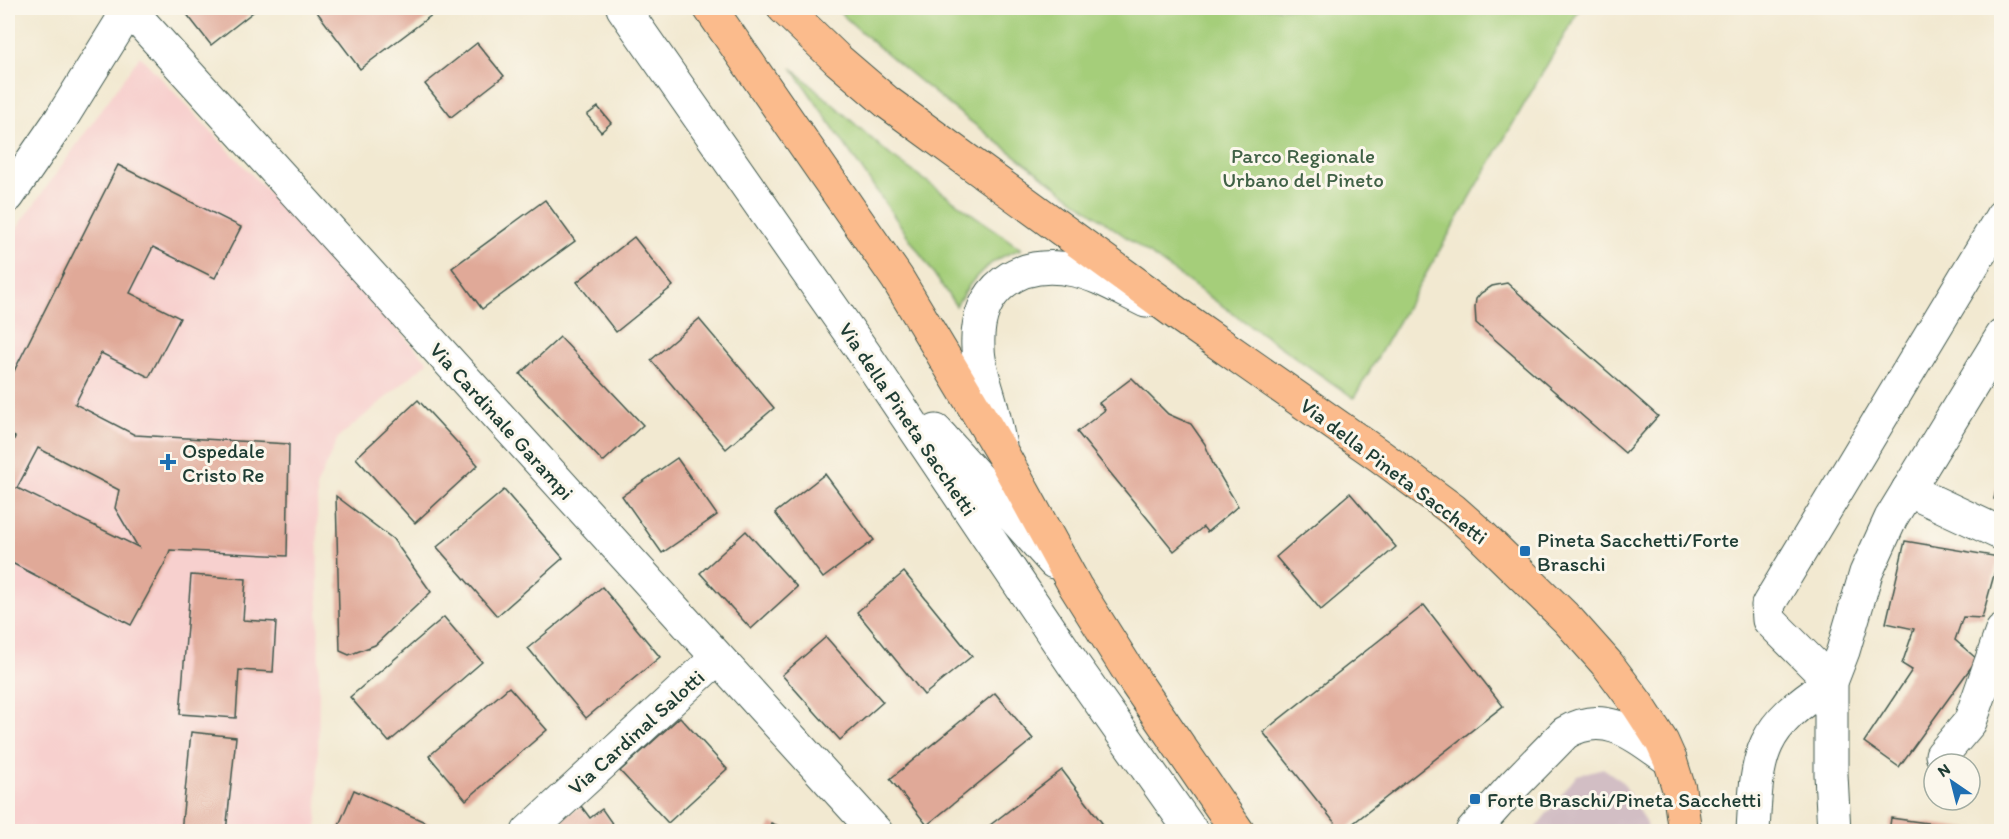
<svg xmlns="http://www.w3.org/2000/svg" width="2009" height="839" viewBox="0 0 2009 839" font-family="Itim,sans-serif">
	<rect width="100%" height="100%" fill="#fbf7ec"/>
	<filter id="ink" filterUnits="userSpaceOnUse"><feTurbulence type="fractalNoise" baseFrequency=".0167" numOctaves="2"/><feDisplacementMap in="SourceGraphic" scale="12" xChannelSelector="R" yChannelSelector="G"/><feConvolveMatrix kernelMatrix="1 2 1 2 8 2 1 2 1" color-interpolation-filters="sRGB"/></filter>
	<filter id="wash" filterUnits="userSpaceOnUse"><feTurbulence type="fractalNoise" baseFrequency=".008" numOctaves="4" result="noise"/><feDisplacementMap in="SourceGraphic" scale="24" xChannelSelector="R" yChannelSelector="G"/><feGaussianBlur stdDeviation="1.35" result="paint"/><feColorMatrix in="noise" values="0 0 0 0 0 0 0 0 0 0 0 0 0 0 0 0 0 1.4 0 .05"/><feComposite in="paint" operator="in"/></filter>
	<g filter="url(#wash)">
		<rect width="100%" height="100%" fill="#f2e9d1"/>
		<polygon fill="#f7d0ce" points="140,56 428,362 338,438 317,485 319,684 317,831 8,832 8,241"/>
		<polygon fill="#d2bec4" points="1603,768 1623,782 1650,831 1533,831 1577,775"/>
		<g fill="#a5ce7a" stroke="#628657" stroke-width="1.5">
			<path d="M835,8H1580L1354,398C1256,330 1158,261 1061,190C984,132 906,74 835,8Z"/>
			<path d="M792,68L890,155L1021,249C988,260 973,276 956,306Z"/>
		</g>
		<g id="blocks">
			<g fill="#e0a998" fill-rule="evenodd">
				<polygon points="182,8 256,8 257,9 211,45"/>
				<polygon points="314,8 441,8 360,69"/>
				<polygon points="477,43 504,76 451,117 425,84"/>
				<polygon points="598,107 611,123 601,132 587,115"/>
				<path d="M118,165L241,227L215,278L153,247L130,293L180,318L149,377L101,353L75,404L135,435L289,444L287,556L170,550L166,561L131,625L8,561V452L15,437L8,433V383ZM38,448L119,490L115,508L138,547L17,488Z"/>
				<polygon points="545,200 575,241 482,309 452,268"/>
				<polygon points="634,237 673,286 616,332 577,282"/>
				<polygon points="1507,283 1658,416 1625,453 1476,323 1475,307 1476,299 1481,293 1492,286"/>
				<polygon points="699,319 774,408 726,449 651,360"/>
				<polygon points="560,337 643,425 603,462 520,374"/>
				<polygon points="1132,378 1168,414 1191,424 1205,444 1213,464 1238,506 1207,532 1203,527 1174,551 1077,432 1105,410 1099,403"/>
				<polygon points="418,400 478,465 415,523 356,458"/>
				<polygon points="677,458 717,515 662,553 622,496"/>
				<polygon points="2001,470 2002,470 2002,501 1994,499"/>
				<polygon points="825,474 874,540 823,578 775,513"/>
				<polygon points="504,490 563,558 497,616 437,547"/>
				<polygon points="1350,493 1396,547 1321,610 1276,557"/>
				<polygon points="336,496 393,539 431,592 375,645 349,655 340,651"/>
				<polygon points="746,531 797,587 751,629 700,573"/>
				<polygon points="1905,541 1999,557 1982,618 1963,617 1955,640 1977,659 1899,767 1864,742 1912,670 1902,664 1914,629 1886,623"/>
				<polygon points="904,572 972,656 924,695 857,612"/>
				<polygon points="191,575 246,579 243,620 276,622 273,672 239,670 236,718 180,714"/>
				<polygon points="602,587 660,657 586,718 528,648"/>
				<polygon points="1424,605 1503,706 1342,832 1263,732"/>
				<polygon points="444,617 482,662 389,742 350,697"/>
				<polygon points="826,637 883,702 840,740 782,675"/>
				<polygon points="2002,684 2002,698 1996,695"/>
				<polygon points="509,687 547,730 466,800 429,756"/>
				<polygon points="995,693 1033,739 927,825 890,779"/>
				<polygon points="680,717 727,769 668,823 620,771"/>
				<polygon points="191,732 236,737 226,832 181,832"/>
				<polygon points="1062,770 1102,823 1091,832 981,832"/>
				<polygon points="354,790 447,832 336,832"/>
				<polygon points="581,806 590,818 602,809 618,832 545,832 544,830"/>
				<polygon points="1891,818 1977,830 1977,832 1889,832"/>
				<polygon points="771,823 791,831 791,832 768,832"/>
			</g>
		</g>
	</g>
	<g filter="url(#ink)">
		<use href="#blocks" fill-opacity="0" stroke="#3f574c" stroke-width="1.5"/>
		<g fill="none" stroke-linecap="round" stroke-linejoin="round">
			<defs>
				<g id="minor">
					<polyline points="623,8 864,353 1074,665 1192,832"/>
					<polyline points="129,9 876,832"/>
					<polyline points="8,196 61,119 130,8"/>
					<polyline points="936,431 1054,562"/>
					<path d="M1000,446C997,431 994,416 990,401C985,383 978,365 978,347C975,289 1018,258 1074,270C1099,275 1123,290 1146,301"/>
					<polyline points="1908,490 2002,534"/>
					<polyline points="1942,755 1970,722 2002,631"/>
					<polyline points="528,832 717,658"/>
					<path d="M1472,832L1514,785L1565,733C1606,708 1637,737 1670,760"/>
					<path d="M1753,832C1757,750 1760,728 1831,682L1769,620L1768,605L2002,216"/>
					<polyline points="1834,832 1831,774 1831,682 1843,651 1866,573 1891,518 2002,336"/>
				</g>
				<g id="major">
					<polyline points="710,8 897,278 1003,455 1075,586 1136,683 1238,832"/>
					<polyline points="784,8 838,60 887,102 1183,318 1380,456 1453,510 1480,534 1568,620 1608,665 1638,705 1662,742 1670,760 1679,789 1685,832"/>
				</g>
			</defs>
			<use href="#minor" stroke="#3f574c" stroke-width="35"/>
			<use href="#major" stroke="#3f574c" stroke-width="35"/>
			<use href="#minor" stroke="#fff" stroke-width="33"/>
			<use href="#major" stroke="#fbbb8c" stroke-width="33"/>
		</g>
	</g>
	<g fill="#1f6fb2" stroke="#fbf7ec" stroke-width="2">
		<path d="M165 453h6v6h6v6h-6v6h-6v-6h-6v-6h6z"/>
		<rect x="1519" y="545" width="12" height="12" rx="3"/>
		<rect x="1469" y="793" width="12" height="12" rx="3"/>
	</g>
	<g text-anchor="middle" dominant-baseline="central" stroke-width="6" stroke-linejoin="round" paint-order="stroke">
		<g font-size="21" fill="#406146" stroke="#fbf7ec">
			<text x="1303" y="155">Parco Regionale<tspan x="1303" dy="24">Urbano del Pineto</tspan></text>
		</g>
		<g font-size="21" fill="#1f3d34" stroke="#fbf7ec">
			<text transform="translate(908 419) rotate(56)">Via della Pineta Sacchetti</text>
			<text transform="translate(502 421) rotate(48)">Via Cardinale Garampi</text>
			<text transform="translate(1394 471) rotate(37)">Via della Pineta Sacchetti</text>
			<text transform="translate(636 732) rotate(-42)">Via Cardinal Salotti</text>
		</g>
		<g font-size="21" fill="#1f3d34" stroke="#fbf7ec" text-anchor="start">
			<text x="182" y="450">Ospedale<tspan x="182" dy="24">Cristo Re</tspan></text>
			<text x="1537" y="539">Pineta Sacchetti/Forte<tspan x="1537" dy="24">Braschi</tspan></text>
			<text x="1487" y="799">Forte Braschi/Pineta Sacchetti</text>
		</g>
	</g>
	<rect width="2009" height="839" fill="none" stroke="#fbf7ec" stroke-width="30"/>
	<g transform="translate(1952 782) rotate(325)"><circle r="28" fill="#fbf7ec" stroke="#a3ada2" stroke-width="1.5"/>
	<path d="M0-4.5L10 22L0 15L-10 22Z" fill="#1f6fb2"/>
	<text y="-9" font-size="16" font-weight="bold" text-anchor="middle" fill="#1f3d34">N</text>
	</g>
</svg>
